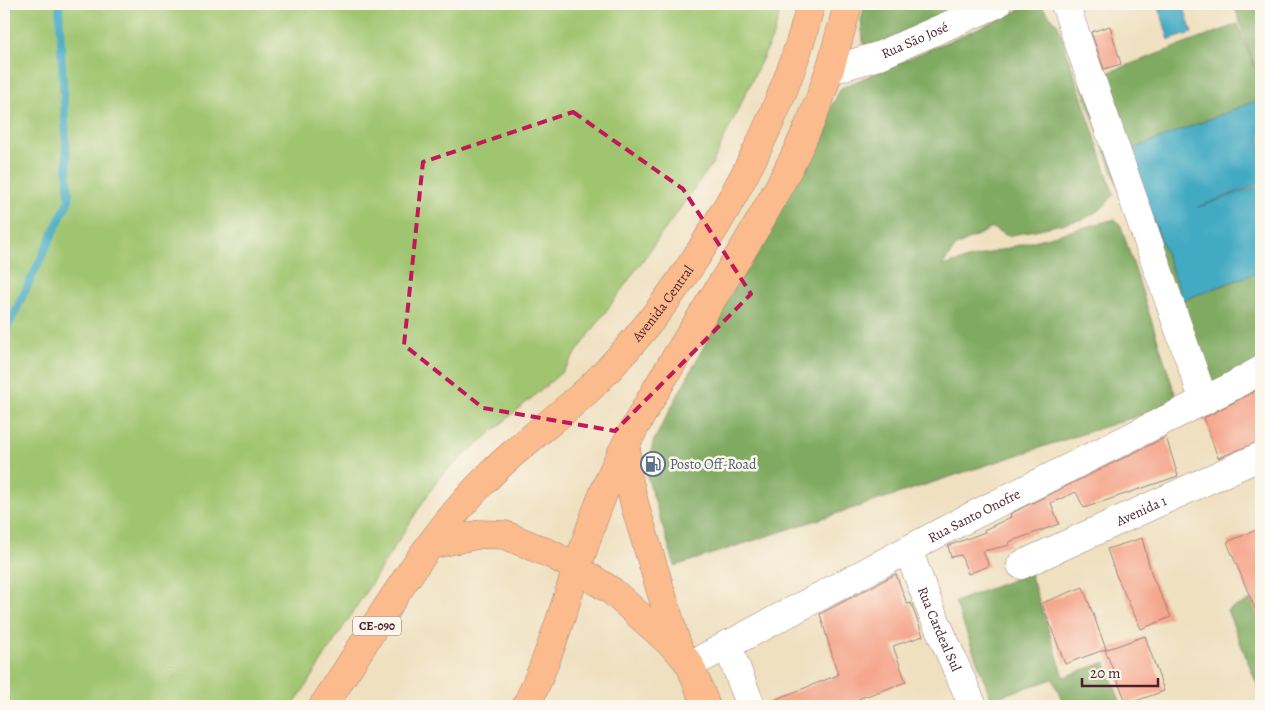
<svg xmlns="http://www.w3.org/2000/svg" width="1265" height="710" viewBox="0 0 1265 710" font-family="Alegreya,serif">
	<rect width="100%" height="100%" fill="#fbf7ec"/>
	<filter id="ink" filterUnits="userSpaceOnUse"><feTurbulence type="fractalNoise" baseFrequency=".02" numOctaves="2"/><feDisplacementMap in="SourceGraphic" scale="10" xChannelSelector="R" yChannelSelector="G"/><feConvolveMatrix kernelMatrix="1 2 1 2 8 2 1 2 1" color-interpolation-filters="sRGB"/></filter>
	<filter id="wash" filterUnits="userSpaceOnUse"><feTurbulence type="fractalNoise" baseFrequency=".0096" numOctaves="4" result="noise"/><feDisplacementMap in="SourceGraphic" scale="20" xChannelSelector="R" yChannelSelector="G"/><feGaussianBlur stdDeviation="1.12" result="paint"/><feColorMatrix in="noise" values="0 0 0 0 0 0 0 0 0 0 0 0 0 0 0 0 0 1.4 0 .05"/><feComposite in="paint" operator="in"/></filter>
	<g filter="url(#wash)">
		<rect width="100%" height="100%" fill="#efe0c0"/>
		<polygon fill="#a0c570" stroke="#75724e" points="4,4 782,4 774,34 712,164 563,371 439,477 293,706 4,706"/>
		<g fill="#80aa62" stroke="#656446">
			<polygon points="865,4 977,4 864,49 861,20"/>
			<polygon points="1244,4 1261,4 1261,99 1128,151 1183,300 1261,271 1261,362 1195,395 1080,83 1238,24 1257,74 1235,7"/>
			<polygon points="1029,6 1041,6 1058,25 1114,195 1101,209 1084,219 1008,236 992,228 956,246 942,266 1115,219 1121,226 1178,403 675,566 647,476 653,442 841,88"/>
			<polygon points="1030,573 1064,677 1105,662 1122,706 1064,706 1053,679 991,699 955,602"/>
			<polygon points="1261,596 1261,694 1227,610"/>
		</g>
		<g fill="#43aac3" stroke="#466477">
			<polygon points="1158,4 1183,4 1192,33 1169,40"/>
			<polygon points="1261,99 1261,183 1198,207 1261,185 1261,271 1183,300 1128,151"/>
		</g>
		<g fill="none" stroke-linecap="round" stroke-linejoin="round">
			<polyline stroke="#43aac3" stroke-width="8" points="4,335 69,200 59,4"/>
		</g>
		<g id="blocks">
			<g fill="#f5a68c">
				<polygon points="1110,26 1121,64 1104,69 1091,32"/>
				<polygon points="1261,388 1261,441 1218,458 1204,418"/>
				<polygon points="1166,437 1178,476 1084,508 1076,492 1051,503 1059,524 1009,542 1010,545 983,551 989,566 968,574 961,555 951,557 948,546 985,532 984,530 1011,517 1010,514"/>
				<polygon points="1261,528 1261,623 1227,542"/>
				<polygon points="1142,538 1152,576 1171,617 1141,629 1116,575 1107,549"/>
				<polygon points="896,574 907,604 911,603 923,636 893,646 906,682 858,699 861,706 766,706 766,703 838,675 820,614"/>
				<polygon points="1083,587 1106,649 1065,664 1042,603"/>
				<polygon points="1145,636 1164,691 1127,704 1105,650"/>
			</g>
		</g>
	</g>
	<g filter="url(#ink)">
		<use href="#blocks" fill-opacity="0" stroke="#9c8076" stroke-width="1"/>
		<g fill="none" stroke-linecap="round" stroke-linejoin="round">
			<defs>
				<g id="minor">
					<polyline points="1065,4 1204,401"/>
					<path id="s1" d="M831,70L878,56L997,4"/>
					<path id="s2" d="M908,550L931,610L973,706"/>
					<path id="s3" d="M1021,565L1261,456"/>
					<polyline points="727,644 751,706"/>
					<path id="s4" d="M690,665L962,521L1229,388L1261,370"/>
				</g>
				<g id="major">
					<polyline points="626,445 628,477 635,506 679,651"/>
					<polyline points="430,545 481,534 505,535 553,555 577,569 612,591 679,651 690,665 706,706"/>
					<path id="s5" d="M323,706C373,632 422,543 485,480C519,444 561,417 596,382C692,286 778,136 811,4"/>
					<path d="M526,706C567,622 582,527 626,444C683,334 761,237 810,123C827,84 837,45 848,4"/>
				</g>
			</defs>
			<use href="#minor" stroke="#9c8076" stroke-width="29"/>
			<use href="#major" stroke="#9c8076" stroke-width="29"/>
			<use href="#minor" stroke="#fff" stroke-width="28"/>
			<use href="#major" stroke="#fbbb8d" stroke-width="28"/>
		</g>
	</g>
	<path fill="none" stroke="#c2185b" stroke-width="4" stroke-dasharray="10 6" stroke-linejoin="round" d="M573,112L683,189L751,294L615,431L483,408L404,345L423,162Z"/>
	<defs>
		<symbol id="fuel-ring" viewBox="-11 -11 22 22"><circle r="9.5" fill="#fbf7ec" stroke="#5c6f8a" stroke-width="1.5"/><path d="M-5.5-6h7V0h2V4h1.3V-2.5L3-4.5l.8-.8L6-3V5H2.5V1h-1V6h-7ZM-4.2-4.7v3.2H.2V-4.7Z" fill="#5c6f8a"/></symbol>
	</defs>
	<g fill-rule="evenodd">
		<use href="#fuel-ring" x="639" y="450" width="28" height="28"/>
	</g>
	<g text-anchor="middle" dominant-baseline="central" stroke-width="5" stroke-linejoin="round" paint-order="stroke">
		<rect fill="#fbf7ec" stroke="#7f6065" stroke-width="1" x="353" y="616.5" width="48" height="19" rx="4"/>
		<g font-size="12" font-weight="bold" fill="#4a1f2b">
			<text x="377" y="626">CE-090</text>
		</g>
		<g font-size="14" fill="#4a1f2b" stroke="#fbf7ec">
			<text stroke="none"><textPath href="#s1" startOffset="89">Rua São José</textPath></text>
			<text stroke="none"><textPath href="#s5" startOffset="530">Avenida Central</textPath></text>
			<text stroke="none"><textPath href="#s3" startOffset="132">Avenida 1</textPath></text>
			<text stroke="none"><textPath href="#s4" startOffset="321">Rua Santo Onofre</textPath></text>
			<text stroke="none"><textPath href="#s2" startOffset="85">Rua Cardeal Sul</textPath></text>
		</g>
		<g font-size="14" fill="#4e5e75" stroke="#fbf7ec" text-anchor="start">
			<text x="670" y="464">Posto Off-Road</text>
		</g>
	</g>
	<rect width="1265" height="710" fill="none" stroke="#fbf7ec" stroke-width="20"/>
	<path d="M1082 678v8h76v-8" fill="none" stroke="#4a1f2b" stroke-width="2.5"/>
	<text x="1090" y="678" font-size="15" fill="#4a1f2b" stroke="#fbf7ec" stroke-width="4" paint-order="stroke">20 m</text>
</svg>
